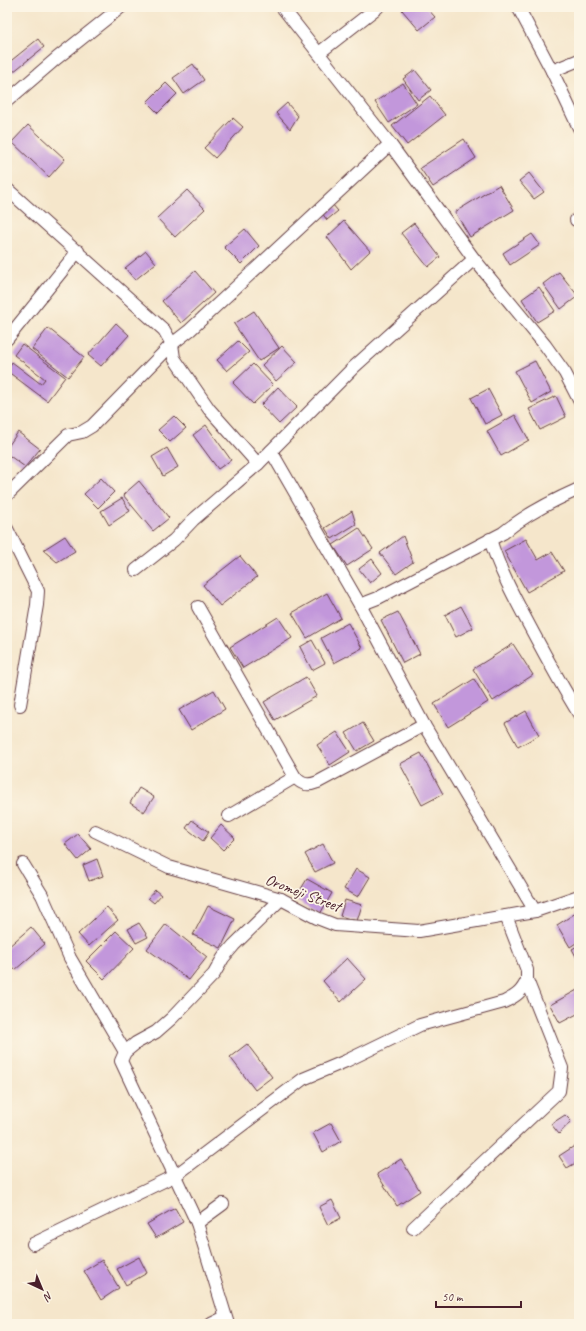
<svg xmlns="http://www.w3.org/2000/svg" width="586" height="1331" viewBox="0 0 586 1331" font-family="Caveat,sans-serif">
	<rect width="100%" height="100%" fill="#fcf5e5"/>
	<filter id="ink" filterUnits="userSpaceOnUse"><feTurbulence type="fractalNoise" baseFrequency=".025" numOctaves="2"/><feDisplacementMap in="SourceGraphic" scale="8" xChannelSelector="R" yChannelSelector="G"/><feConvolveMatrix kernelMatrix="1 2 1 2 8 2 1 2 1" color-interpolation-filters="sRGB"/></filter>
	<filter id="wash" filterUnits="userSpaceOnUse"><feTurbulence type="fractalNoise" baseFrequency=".012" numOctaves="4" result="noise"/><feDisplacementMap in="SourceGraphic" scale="16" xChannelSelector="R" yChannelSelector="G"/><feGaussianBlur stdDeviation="0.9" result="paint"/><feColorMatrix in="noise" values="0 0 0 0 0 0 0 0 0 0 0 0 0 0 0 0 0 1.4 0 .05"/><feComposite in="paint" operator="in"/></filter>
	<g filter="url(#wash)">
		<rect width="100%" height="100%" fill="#f5e6cb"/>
		<g id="blocks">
			<g fill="#c297db">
				<polygon points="406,7 426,7 435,17 419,30 402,10"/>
				<polygon points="38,39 44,47 13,72 7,64"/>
				<polygon points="193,64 204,80 184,94 173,78"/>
				<polygon points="415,70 431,90 418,100 403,79"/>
				<polygon points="166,83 177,94 158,113 147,102"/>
				<polygon points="403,83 417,104 389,123 375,102"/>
				<polygon points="430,96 445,115 407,145 392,126"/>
				<polygon points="287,103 298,116 290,129 276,113"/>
				<polygon points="233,118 243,127 215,158 204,148"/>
				<polygon points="28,125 65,159 49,177 12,142"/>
				<polygon points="464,139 476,158 433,187 420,168"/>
				<polygon points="529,173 544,192 534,199 519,181"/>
				<polygon points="499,185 514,210 470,237 455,212"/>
				<polygon points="187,190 205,209 175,237 157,218"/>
				<polygon points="332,204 338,211 327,220 322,213"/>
				<polygon points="344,221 370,251 351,269 327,237"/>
				<polygon points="414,223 440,257 428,267 401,233"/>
				<polygon points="245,229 259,246 241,264 224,247"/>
				<polygon points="532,234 540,245 510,265 503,253"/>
				<polygon points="146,251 156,263 135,280 125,268"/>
				<polygon points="195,271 214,293 181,323 162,301"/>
				<polygon points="559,272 578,296 561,309 543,284"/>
				<polygon points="539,287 555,311 537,322 522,299"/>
				<polygon points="254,311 279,348 259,361 234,324"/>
				<polygon points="116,323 129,335 101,366 88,355"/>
				<polygon points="48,328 84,357 68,377 32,349"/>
				<polygon points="238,341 249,352 227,371 217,360"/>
				<polygon points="22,344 65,377 47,401 7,371 12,362 41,384 45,379 14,355"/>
				<polygon points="282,346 297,362 276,381 262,365"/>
				<polygon points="535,361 551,392 532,403 515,371"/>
				<polygon points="253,364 273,385 253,404 233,383"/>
				<polygon points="278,387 297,407 279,424 261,405"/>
				<polygon points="488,389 502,415 485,424 471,398"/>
				<polygon points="556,396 566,417 540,430 529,409"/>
				<polygon points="515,415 529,440 501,456 487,431"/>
				<polygon points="174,416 186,428 170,442 158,430"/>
				<polygon points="7,417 12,421 7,426"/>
				<polygon points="206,425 231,460 218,469 193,435"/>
				<polygon points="18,432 40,449 25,467 7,454 7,448"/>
				<polygon points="167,448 178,467 163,476 152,457"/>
				<polygon points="101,478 114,492 98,508 84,494"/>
				<polygon points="139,481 169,518 153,531 123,495"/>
				<polygon points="122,498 130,511 109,525 101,511"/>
				<polygon points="352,511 356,524 332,539 325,528"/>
				<polygon points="359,528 373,549 347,566 333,545"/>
				<polygon points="65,536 75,551 57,562 43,550"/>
				<polygon points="403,536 413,562 396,574 380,553"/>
				<polygon points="526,539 538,560 552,552 564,571 527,592 504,551"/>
				<polygon points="240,556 257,577 220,606 203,585"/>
				<polygon points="372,559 382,573 370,583 359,569"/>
				<polygon points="327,593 341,618 307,638 292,613"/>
				<polygon points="461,606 473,628 456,637 445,615"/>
				<polygon points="398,612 420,654 403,663 381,620"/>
				<polygon points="278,617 292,638 243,668 230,647"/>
				<polygon points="348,623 362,648 334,663 321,638"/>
				<polygon points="312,640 325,663 312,670 300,647"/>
				<polygon points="513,644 533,675 493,701 473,669"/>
				<polygon points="306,677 317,696 275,720 264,702"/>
				<polygon points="474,679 488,702 448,727 434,704"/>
				<polygon points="214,690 225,709 191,730 179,710"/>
				<polygon points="526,711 539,735 518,747 505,723"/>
				<polygon points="363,723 374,741 357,751 346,733"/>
				<polygon points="337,732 350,752 330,765 317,745"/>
				<polygon points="421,753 443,794 422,805 400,764"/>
				<polygon points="139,788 154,797 144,812 130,803"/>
				<polygon points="192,820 209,832 203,841 186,828"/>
				<polygon points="221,825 235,838 223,850 210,838"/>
				<polygon points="78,834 91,849 78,860 65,844"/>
				<polygon points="323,844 333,863 315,872 305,854"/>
				<polygon points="97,859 103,876 89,881 83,865"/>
				<polygon points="356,869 370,877 358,897 344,889"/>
				<polygon points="307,879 332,893 320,914 295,899"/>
				<polygon points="155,890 161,895 154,903 148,898"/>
				<polygon points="345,900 362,905 357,921 340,916"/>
				<polygon points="208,906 235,919 221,948 193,935"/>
				<polygon points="107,907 118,920 89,946 78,934"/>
				<polygon points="579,911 579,941 570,947 557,925"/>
				<polygon points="139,923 148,937 136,943 128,929"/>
				<polygon points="166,924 207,957 189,980 147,949"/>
				<polygon points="31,927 45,944 15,970 7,961 7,948"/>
				<polygon points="116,931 134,948 104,979 86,961"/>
				<polygon points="579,945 579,962 572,949"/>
				<polygon points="347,958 366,979 341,1002 323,981"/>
				<polygon points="579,989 579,1013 560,1023 550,1005"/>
				<polygon points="247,1044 272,1077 255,1090 230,1057"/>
				<polygon points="565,1115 571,1121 559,1134 551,1124"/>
				<polygon points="331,1123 341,1141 323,1152 313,1133"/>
				<polygon points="579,1143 579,1161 567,1168 559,1156"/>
				<polygon points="401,1159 420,1191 397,1206 377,1174"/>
				<polygon points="332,1200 341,1218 328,1225 319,1207"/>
				<polygon points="175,1208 183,1222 156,1238 147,1224"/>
				<polygon points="139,1257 147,1273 126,1285 117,1269"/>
				<polygon points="102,1260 119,1288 101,1300 84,1271"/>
			</g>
		</g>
	</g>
	<g filter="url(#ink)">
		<use href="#blocks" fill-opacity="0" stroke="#643d43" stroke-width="1"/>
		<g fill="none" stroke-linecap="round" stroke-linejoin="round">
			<defs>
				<g id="minor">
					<polyline points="282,7 390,144 474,259 545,345 565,373 579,400"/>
					<polyline points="518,7 552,71 579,128"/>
					<polyline points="319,53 378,7"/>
					<polyline points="552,71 579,60"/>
					<polyline points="7,101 57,58 121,7"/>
					<polyline points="7,189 164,330 172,344 174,358 209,409 258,464"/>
					<polyline points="576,220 579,218"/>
					<polyline points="7,339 78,251"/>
					<polyline points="271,451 360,605 424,725 535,911"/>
					<polyline points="7,495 68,435 82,432 92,426 172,344 190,330 390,144"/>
					<polyline points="7,529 38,591 37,605 20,705"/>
					<path d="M490,539C499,569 514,597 529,625C545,655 561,685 579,714"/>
					<polyline points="136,570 174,540 193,520 258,464 354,367 474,259"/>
					<path d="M360,605L378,598L503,533C526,514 552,501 579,489"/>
					<path d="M198,607L295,777C302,785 308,786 318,782L424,725"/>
					<polyline points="229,816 295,777"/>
					<polyline points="95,831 169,867 281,899 317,918 335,925 419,931 535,911 579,896"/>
					<polyline points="23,864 42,895 70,958 125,1052"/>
					<polyline points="197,1223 223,1204"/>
					<polyline points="413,1228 559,1091 562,1068 527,980 527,970 506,916"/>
					<path d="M33,1244L176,1175L303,1079L346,1061L420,1025L504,1002C516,996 522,992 527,980"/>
					<polyline points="211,1324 225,1317"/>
					<polyline points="228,1324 197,1223 121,1061 125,1052 136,1043 156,1032 172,1018 214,974 223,958 234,945 281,899"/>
				</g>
			</defs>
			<use href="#minor" stroke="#643d43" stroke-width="14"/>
			<use href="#minor" stroke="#fff" stroke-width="12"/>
		</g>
	</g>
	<g text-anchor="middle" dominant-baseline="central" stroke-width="3.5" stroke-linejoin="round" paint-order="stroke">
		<g font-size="16" fill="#4a1f2b" stroke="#fcf5e5">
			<text transform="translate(303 893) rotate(21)">Oromeji Street</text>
		</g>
	</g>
	<rect width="586" height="1331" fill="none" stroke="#fcf5e5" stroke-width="24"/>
	<g transform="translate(42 1289) rotate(136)" stroke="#fcf5e5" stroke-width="3" paint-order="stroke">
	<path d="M0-3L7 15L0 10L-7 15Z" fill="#4a1f2b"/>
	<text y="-6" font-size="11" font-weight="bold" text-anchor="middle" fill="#4a1f2b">N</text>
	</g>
	<path d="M436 1301v6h85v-6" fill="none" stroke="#4a1f2b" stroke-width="2"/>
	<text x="442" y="1301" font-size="12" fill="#4a1f2b" stroke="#fcf5e5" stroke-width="3" paint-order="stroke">50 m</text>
</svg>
